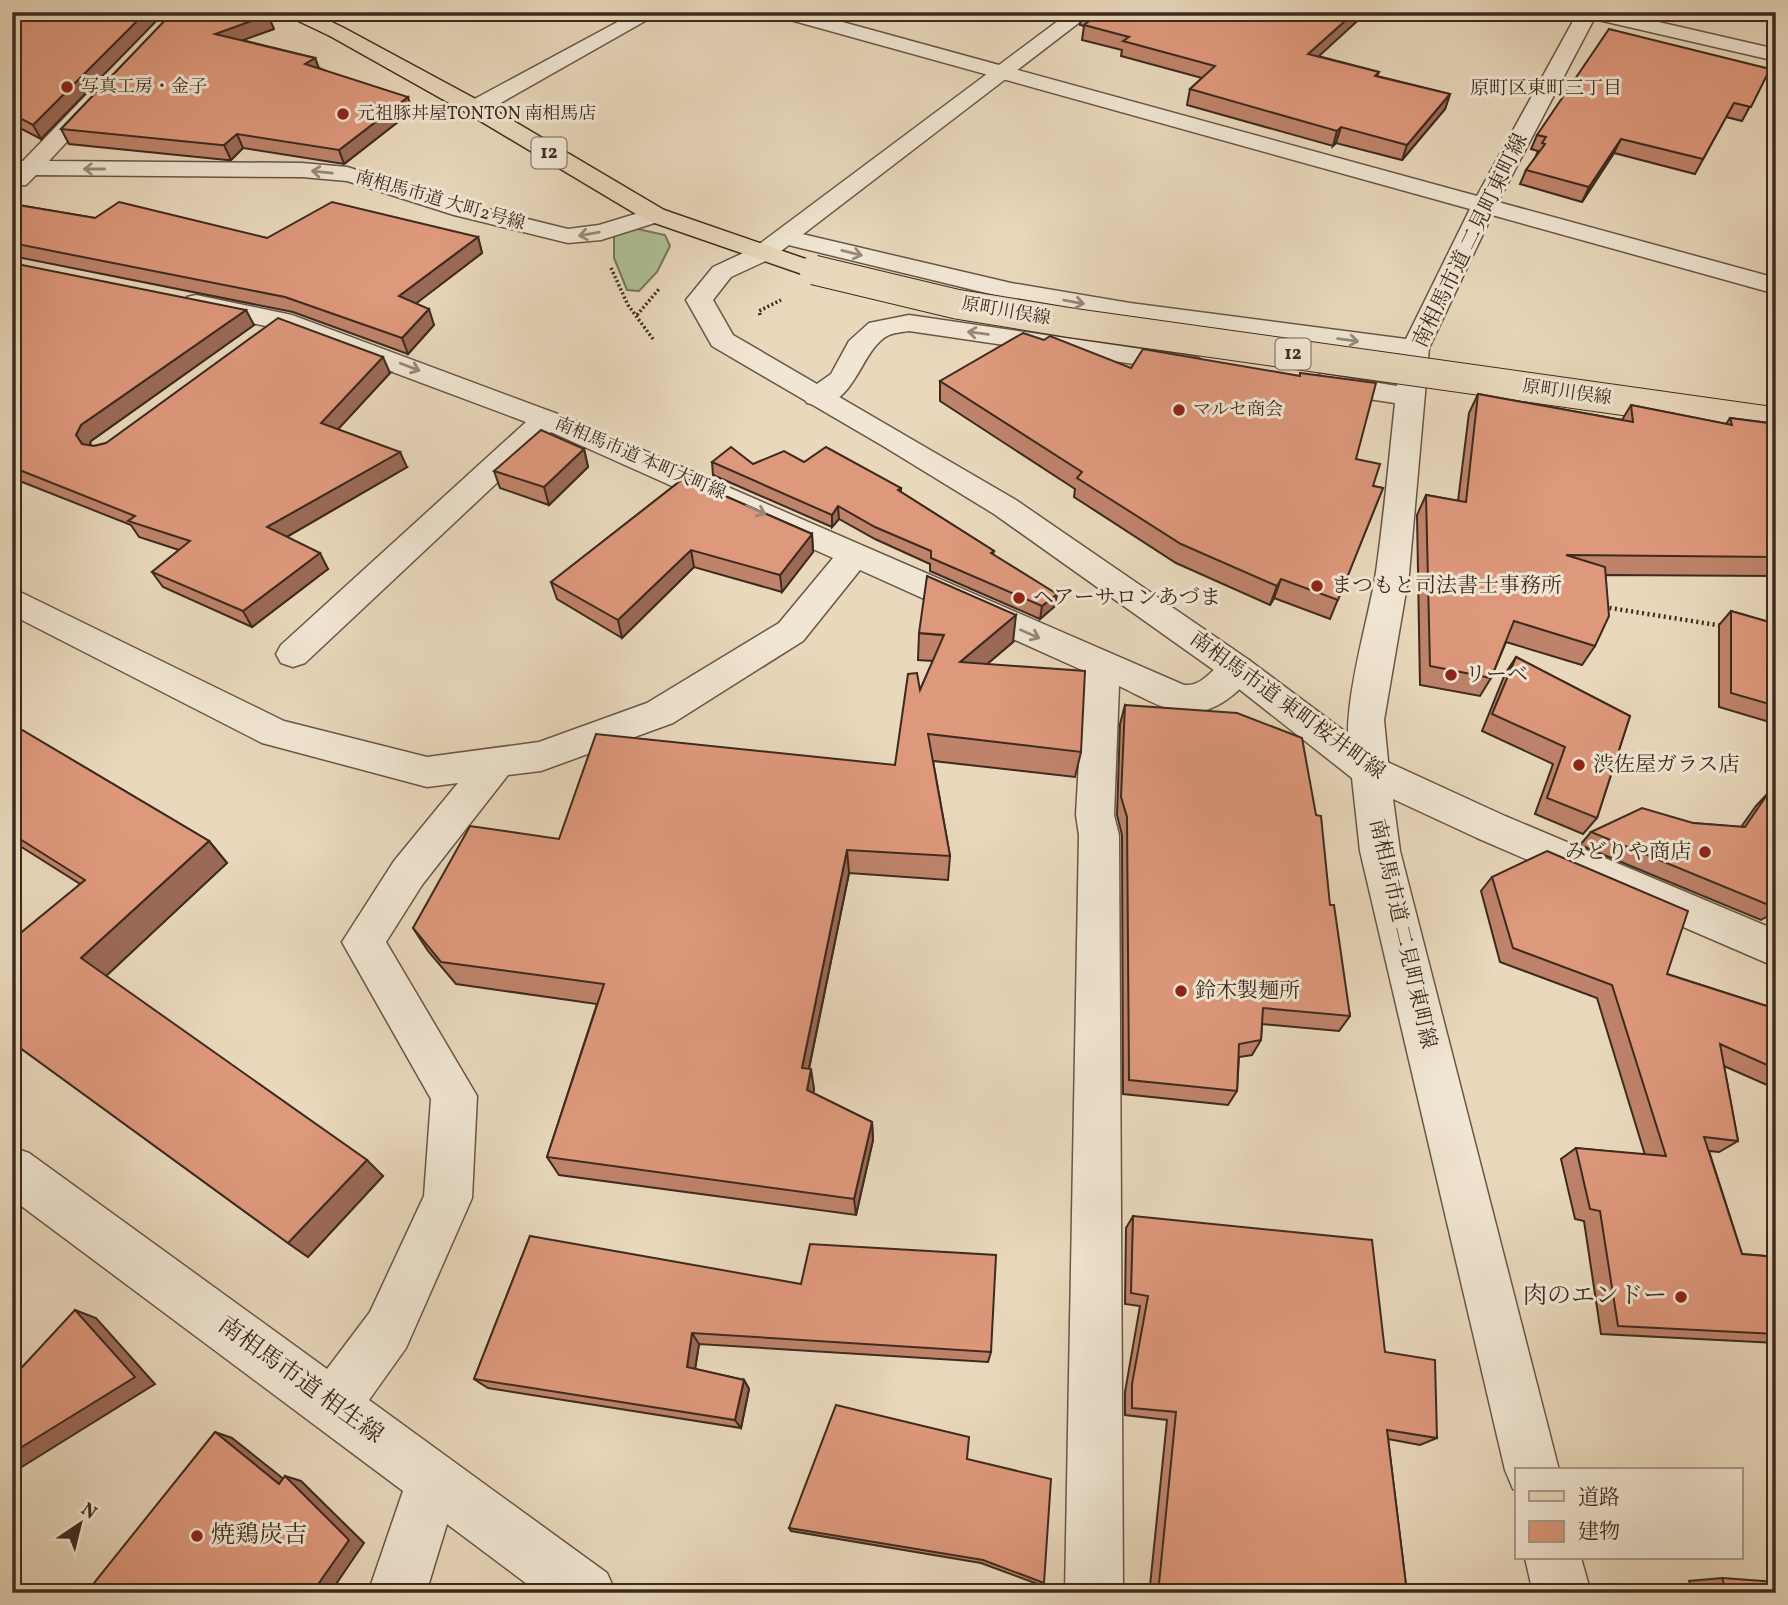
<svg xmlns="http://www.w3.org/2000/svg" width="1788" height="1605" viewBox="0 0 1788 1605" font-family="Vollkorn,'Noto Serif JP',serif">
	<rect width="100%" height="100%" fill="#e9d8bc"/>
	<filter id="stains"><feTurbulence type="fractalNoise" baseFrequency=".00286" numOctaves="4"/><feColorMatrix values="0 0 0 0 .2 0 0 0 0 .09 0 0 0 0 .02 0 0 0 .5 -.17"/></filter>
	<radialGradient id="worn" r=".72"><stop offset=".6" stop-color="#630" stop-opacity="0"/><stop offset="1" stop-color="#630" stop-opacity=".3"/></radialGradient>
	<polygon fill="#b0c096" stroke="#76755a" stroke-width="2" points="633,228 665,235 670,246 657,272 639,291 627,290 614,258 614,235"/>
	<g fill="none" stroke-linecap="round" stroke-linejoin="round">
		<defs>
			<g id="minor">
				<polygon points="636,12 661,12 483,113 467,113 464,108 467,103"/>
				<path d="M773,12H806L1477,196L1578,12H1615L1776,49V61L1594,19L1498,202L1776,278V294L1492,215L1429,348L1409,574L1384,720L1389,771L1383,782L1370,786L1357,782C1331,733 1368,627 1376,572C1384,516 1389,459 1395,403L1322,392L1312,389L1308,383L1312,377L1322,374L1397,386L1400,354L1130,319L1011,299L776,242L773,237L776,232L785,230L1011,283L1130,303L1406,339L1470,209L776,16Z"/>
				<polygon points="100,88 108,89 111,94 49,161 302,163 347,167 471,205 568,229 599,225 655,208 664,210 667,215 664,220 601,240 568,243 454,215 347,181 302,177 36,175 26,185 12,186 12,161 23,161 92,89"/>
				<path d="M196,295L292,315L571,419L1184,685C1213,687 1215,649 1249,660L1255,669C1241,694 1209,718 1179,712C1158,707 1138,695 1119,686L1114,815L1119,835L1123,1593H1065L1079,835L1076,815L1084,671L860,570L803,641L673,723L541,771L508,775L422,885L386,942L477,1096L472,1198L406,1348L369,1400L607,1573L616,1593H539L447,1524L426,1593H368L403,1491L12,1199V1147L29,1153L327,1369L370,1312L424,1196L431,1099L342,942L394,861L458,783L427,787L262,743L12,615V588L284,721L427,757L539,742L647,703L779,623L833,558L551,432L305,663L293,667L281,663L276,654L281,645L526,422L275,328L187,309L183,303L187,297Z"/>
				<path d="M909,315L1189,356L1199,358L1203,364L1199,370L1189,372L909,331C902,332 893,333 887,336C858,353 854,415 807,403L803,397L807,391L831,374L849,341L869,323Z"/>
			</g>
			<g id="tertiary">
				<polygon points="1070,12 1093,12 772,258 731,277 713,300 733,335 1016,500 1249,660 1383,760 1505,816 1776,930 1776,967 1477,838 1393,799 1400,851 1559,1470 1517,1470 1517,1491 1513,1489 1505,1470 1360,851 1352,778 1225,678 994,514 883,446 712,346 686,300 713,267 754,248"/>
				<polygon points="1525,1558 1581,1558 1591,1593 1533,1593"/>
			</g>
			<polygon id="primary" points="285,12 311,12 344,28 483,103 664,210 823,265 827,270 823,275 814,278 805,275 646,220 467,113 330,36 288,16"/>
		</defs>
		<use href="#minor" stroke="#685646" stroke-width="3"/>
		<use href="#tertiary" stroke="#685646" stroke-width="3"/>
		<use href="#primary" stroke="#3d2a1e" stroke-width="3"/>
		<g stroke="#3d2a1e" stroke-width="3.5" stroke-dasharray="2 2.5" stroke-linecap="butt">
			<polyline points="611,268 628,305 653,339"/>
			<polyline points="637,315 659,289"/>
			<polyline points="760,315 759,311 781,300"/>
		</g>
		<polyline stroke="#3d2a1e" stroke-width="4.5" stroke-dasharray="2 3.5" stroke-linecap="butt" points="1604,607 1723,626"/>
		<use href="#minor" fill="#f1e6d3" fill-rule="evenodd"/>
		<use href="#tertiary" fill="#f1e6d3" fill-rule="evenodd"/>
		<use href="#primary" fill="#e9d8bc" fill-rule="evenodd"/>
		<defs>
			<polyline id="primary-bridge" points="814,270 956,304 1072,323 1776,422"/>
		</defs>
		<use href="#primary-bridge" stroke="#3d2a1e" stroke-width="31" stroke-linecap="butt"/>
		<use href="#primary-bridge" stroke="#e9d8bc" stroke-width="29"/>
	</g>
	<g fill="#bf836b" stroke="#3d2a1e" stroke-width="2">
		<polygon points="12,12 41,139 12,124"/>
		<polygon points="173,12 274,29 242,40 315,58 319,68 412,111 344,164 243,148 231,160 227,160 69,144 61,129"/>
		<polygon points="1029,12 1066,12 1056,19"/>
		<polygon points="1081,12 1367,12 1318,56 1379,72 1377,76 1450,94 1445,109 1402,160 1336,143 1333,146 1187,105 1190,89 1202,78 1121,56 1122,50 1082,40 1084,26 1080,25"/>
		<polygon points="1425,12 1467,12 1459,21"/>
		<polygon points="1770,69 1742,121 1726,117 1695,174 1614,153 1582,202 1520,184 1526,170 1535,158 1538,151 1531,149 1537,135"/>
		<polygon points="12,204 95,218 267,238 478,237 482,253 416,303 434,325 408,354 293,312 12,256"/>
		<polygon points="12,263 254,325 91,441 90,445 94,446 390,373 338,429 407,467 287,537 328,569 252,627 163,587 152,572 179,550 139,537 131,525 12,478"/>
		<polygon points="940,381 1356,459 1373,486 1383,488 1330,619 1274,598 1270,605 1176,563 1074,497 1075,489 940,401"/>
		<polygon points="1478,394 1622,420 1631,405 1726,424 1730,418 1776,424 1776,576 1605,575 1595,646 1582,665 1506,642 1491,678 1480,696 1420,685 1417,515 1426,495 1458,501 1469,413"/>
		<polygon points="584,449 588,467 549,505 500,488 494,471"/>
		<polygon points="712,462 753,464 804,462 901,488 901,492 994,551 993,555 1055,606 1040,619 930,571 930,564 875,539 839,519 832,527 713,475"/>
		<polygon points="684,478 812,534 813,552 782,592 694,567 622,638 557,599 551,582"/>
		<polygon points="1731,611 1776,624 1776,724 1719,707 1719,625"/>
		<polygon points="919,633 1013,642 987,664 1081,752 1075,777 933,761 950,856 948,880 849,873 809,1069 814,1089 813,1093 872,1122 873,1140 856,1215 559,1175 547,1157 597,1004 456,984 428,951 413,928 559,839 895,765 920,690 933,661 918,660"/>
		<polygon points="1516,657 1630,716 1597,818 1583,834 1535,814 1553,764 1482,731 1505,674"/>
		<polygon points="1125,705 1330,905 1350,1016 1339,1031 1262,1024 1261,1040 1252,1055 1239,1057 1237,1091 1228,1105 1123,1094 1122,835 1117,815 1120,724"/>
		<polygon points="12,724 209,841 227,863 106,976 383,1176 308,1257 288,1243 12,1042 80,884 12,841"/>
		<polygon points="1769,792 1776,796 1776,921 1766,917 1761,920 1580,845 1591,832 1693,823 1741,827 1756,806"/>
		<polygon points="1492,877 1667,974 1776,1009 1776,1089 1724,1066 1738,1141 1719,1152 1709,1151 1742,1254 1776,1257 1776,1343 1601,1334 1584,1221 1575,1219 1561,1159 1576,1148 1645,1155 1597,998 1500,962 1481,891"/>
		<polygon points="1133,1216 1385,1352 1437,1438 1420,1445 1388,1439 1407,1593 1198,1593 1150,1586 1167,1420 1125,1415 1125,1392 1140,1306 1125,1304 1126,1228"/>
		<polygon points="530,1236 991,1352 988,1362 699,1344 695,1369 744,1380 749,1389 741,1428 488,1388 474,1379"/>
		<polygon points="967,1459 1044,1583 1040,1585 981,1563 791,1531 789,1528"/>
		<polygon points="1722,1578 1776,1593 1693,1593 1689,1581"/>
	</g>
	<g fill="#9b6a57" stroke="#3d2a1e" stroke-width="2">
		<polygon points="146,12 165,12 41,139 33,125"/>
		<polygon points="1057,12 1066,12 1056,19"/>
		<polygon points="1355,12 1367,12 1305,69 1308,54"/>
		<polygon points="1462,12 1467,12 1459,21"/>
		<polygon points="268,15 274,29 221,48 215,34"/>
		<polygon points="315,58 320,72 305,64"/>
		<polygon points="1450,94 1445,109 1402,160 1407,145"/>
		<polygon points="408,97 412,111 344,164 339,150"/>
		<polygon points="1341,127 1336,143 1333,146 1337,131"/>
		<polygon points="237,134 243,148 231,160 224,145"/>
		<polygon points="1621,139 1614,153 1582,202 1589,187"/>
		<polygon points="478,237 482,253 405,312 399,296"/>
		<polygon points="429,309 434,325 408,354 402,338"/>
		<polygon points="246,310 254,325 91,441 87,451 76,435 81,425"/>
		<polygon points="383,357 390,373 329,439 321,423"/>
		<polygon points="584,449 588,467 549,505 544,487"/>
		<polygon points="400,452 407,467 276,543 267,527"/>
		<polygon points="838,506 839,519 832,527 832,515"/>
		<polygon points="812,534 813,552 782,592 780,575"/>
		<polygon points="691,550 694,567 622,638 618,620"/>
		<polygon points="320,553 328,569 252,627 243,611"/>
		<polygon points="1281,579 1274,598 1270,605 1277,586"/>
		<polygon points="1057,594 1055,606 1040,619 1042,606"/>
		<polygon points="1016,615 1013,642 959,688 960,662"/>
		<polygon points="209,841 227,863 104,978 81,958"/>
		<polygon points="847,850 849,873 805,1087 802,1068"/>
		<polygon points="811,1069 814,1089 810,1109 807,1090"/>
		<polygon points="872,1122 873,1140 856,1215 854,1199"/>
		<polygon points="367,1160 383,1176 308,1257 288,1243"/>
		<polygon points="75,1310 96,1318 155,1384 12,1473 12,1453"/>
		<polygon points="692,1333 699,1344 694,1376 687,1367"/>
		<polygon points="744,1380 749,1389 741,1428 735,1420"/>
		<polygon points="215,1432 232,1438 295,1488 279,1484"/>
		<polygon points="285,1476 301,1481 364,1543 330,1593 312,1593"/>
		<polygon points="438,1586 451,1588 457,1593 447,1593"/>
	</g>
	<g fill="#de987c" stroke="#3d2a1e" stroke-width="2">
		<polygon points="12,12 146,12 33,125 12,114"/>
		<polygon points="173,12 262,12 268,15 215,34 315,58 305,64 408,97 339,150 237,134 224,145 221,145 61,129"/>
		<polygon points="1086,12 1355,12 1308,54 1379,72 1375,76 1450,94 1407,145 1341,127 1337,131 1190,89 1215,66 1123,41 1129,37 1084,25 1097,15"/>
		<polygon points="1609,29 1770,69 1751,107 1734,103 1703,159 1621,139 1589,187 1526,170 1545,144 1542,143 1546,137 1537,135"/>
		<polygon points="119,202 267,238 332,202 478,237 399,296 429,309 402,338 285,297 12,243 12,204 95,218"/>
		<polygon points="12,263 246,310 81,425 76,435 82,444 94,446 106,443 278,318 383,357 321,423 400,452 267,527 320,553 243,611 152,572 190,541 128,521 135,516 12,467"/>
		<polygon points="1023,333 1044,340 1050,336 1131,368 1143,349 1300,376 1300,373 1376,383 1356,459 1380,464 1373,486 1383,488 1338,600 1281,579 1277,586 1181,544 1077,478 1082,472 940,381"/>
		<polygon points="1478,394 1633,422 1631,405 1732,425 1730,418 1776,424 1776,557 1566,555 1605,567 1609,616 1595,646 1514,621 1491,678 1430,666 1426,495 1466,502"/>
		<polygon points="541,430 584,449 544,487 494,471"/>
		<polygon points="731,447 753,464 784,451 804,462 826,447 901,488 898,490 994,551 991,553 1057,594 1042,606 931,558 931,551 875,527 838,506 832,515 712,462"/>
		<polygon points="684,478 812,534 780,575 691,550 618,620 551,582"/>
		<polygon points="927,576 1016,615 960,662 1085,671 1081,752 928,734 950,856 847,850 802,1068 811,1069 807,1090 872,1122 854,1199 547,1157 604,984 441,962 413,928 470,826 559,839 596,734 895,765 908,674 917,673 920,690 944,635 919,633"/>
		<polygon points="1731,611 1776,624 1776,706 1731,693"/>
		<polygon points="1516,657 1630,716 1597,818 1547,798 1565,747 1492,714"/>
		<polygon points="1125,705 1237,713 1302,738 1316,815 1321,816 1330,905 1334,905 1350,1016 1263,1008 1261,1040 1239,1044 1237,1091 1129,1080 1127,817 1121,797"/>
		<polygon points="12,724 209,841 81,958 367,1160 288,1243 12,1042 12,940 85,880 12,834"/>
		<polygon points="1769,792 1776,796 1776,908 1591,832 1642,808 1693,823 1745,827"/>
		<polygon points="1547,851 1688,911 1667,974 1776,1009 1776,1069 1720,1044 1738,1141 1704,1137 1742,1254 1776,1257 1776,1334 1618,1326 1600,1211 1590,1209 1576,1148 1666,1156 1612,985 1513,948 1492,877"/>
		<polygon points="1133,1216 1372,1240 1385,1352 1435,1360 1437,1438 1387,1430 1407,1593 1223,1593 1159,1584 1176,1412 1132,1408 1132,1384 1148,1296 1131,1293"/>
		<polygon points="530,1236 801,1284 810,1244 996,1255 991,1352 692,1333 687,1367 744,1380 735,1420 474,1379"/>
		<polygon points="75,1310 135,1377 12,1453 12,1378"/>
		<polygon points="836,1405 969,1437 967,1459 1051,1479 1044,1583 983,1560 789,1528"/>
		<polygon points="215,1432 279,1484 285,1476 349,1540 312,1593 86,1593"/>
		<polygon points="1722,1578 1776,1582 1776,1593 1727,1593"/>
		<polygon points="438,1586 447,1593 434,1593"/>
	</g>
	<defs><path id="oneway-shaft" d="M-6 0H5M1.5-3L5.5 0L1.5 3" fill="none" stroke-width="1.6" stroke-linecap="round" stroke-linejoin="round" transform="scale(1.75)"/></defs>
	<g stroke="#978878">
		<use href="#oneway-shaft" transform="translate(94 169) rotate(-180)"/>
		<use href="#oneway-shaft" transform="translate(322 172) rotate(-174)"/>
		<use href="#oneway-shaft" transform="translate(589 234) rotate(170)"/>
		<use href="#oneway-shaft" transform="translate(852 253) rotate(14)"/>
		<use href="#oneway-shaft" transform="translate(1074 302) rotate(10)"/>
		<use href="#oneway-shaft" transform="translate(978 333) rotate(-172)"/>
		<use href="#oneway-shaft" transform="translate(1348 340) rotate(7)"/>
		<use href="#oneway-shaft" transform="translate(410 367) rotate(21)"/>
		<use href="#oneway-shaft" transform="translate(756 510) rotate(24)"/>
		<use href="#oneway-shaft" transform="translate(1030 634) rotate(24)"/>
	</g>
	<g fill="#8f2418" stroke="#f1e6d3" stroke-width="2.5">
		<circle cx="67" cy="87" r="7"/>
		<circle cx="343" cy="114" r="7"/>
		<circle cx="1179" cy="410" r="7"/>
		<circle cx="1317" cy="586" r="7"/>
		<circle cx="1019" cy="598" r="7"/>
		<circle cx="1451" cy="675" r="7"/>
		<circle cx="1579" cy="765" r="7"/>
		<circle cx="1705" cy="852" r="7"/>
		<circle cx="1181" cy="991" r="7"/>
		<circle cx="1681" cy="1297" r="7"/>
		<circle cx="197" cy="1536" r="7"/>
	</g>
	<g text-anchor="middle" dominant-baseline="central" stroke-width="6" stroke-linejoin="round" paint-order="stroke">
		<g font-size="18" fill="#3d2a1e" stroke="#f1e6d3" text-anchor="start">
			<text x="81" y="87">写真工房・金子</text>
			<text x="357" y="114">元祖豚丼屋TONTON 南相馬店</text>
			<text x="1193" y="410">マルセ商会</text>
		</g>
		<g font-size="18" fill="#3d2a1e" stroke="#f1e6d3">
			<text transform="translate(440 201) rotate(16)">南相馬市道 大町2号線</text>
			<text transform="translate(1006 312) rotate(10)">原町川俣線</text>
			<text transform="translate(1567 393) rotate(8)">原町川俣線</text>
			<text transform="translate(640 459) rotate(23)">南相馬市道 本町大町線</text>
		</g>
		<g font-size="19" fill="#3d2a1e" stroke="#f1e6d3">
			<text x="1546" y="89">原町区東町三丁目</text>
		</g>
		<g fill="#f1e6d3" stroke="#736254" stroke-width="2">
			<rect x="531.5" y="137.5" width="35" height="31" rx="5"/>
			<rect x="1275.5" y="338.5" width="35" height="31" rx="5"/>
		</g>
		<g font-size="19" font-weight="bold" fill="#3d2a1e">
			<text x="549" y="153">12</text>
			<text x="1293" y="354">12</text>
		</g>
		<g font-size="21" fill="#3d2a1e" stroke="#f1e6d3">
			<text transform="translate(1471 241) rotate(-64)">南相馬市道 二見町東町線</text>
			<text transform="translate(1287 706) rotate(36)">南相馬市道 東町桜井町線</text>
			<text transform="translate(1402 934) rotate(77)">南相馬市道 二見町東町線</text>
		</g>
		<g font-size="21" fill="#3d2a1e" stroke="#f1e6d3" text-anchor="start">
			<text x="1331" y="586">まつもと司法書士事務所</text>
			<text x="1033" y="598">ヘアーサロンあづま</text>
			<text x="1465" y="675">リーベ</text>
			<text x="1593" y="765">渋佐屋ガラス店</text>
			<text x="1691" y="852" text-anchor="end">みどりや商店</text>
			<text x="1195" y="991">鈴木製麺所</text>
		</g>
		<g font-size="24" fill="#3d2a1e" stroke="#f1e6d3" text-anchor="end">
			<text x="1667" y="1297">肉のエンドー</text>
			<text x="211" y="1536" text-anchor="start">焼鶏炭吉</text>
		</g>
		<g font-size="24" fill="#3d2a1e" stroke="#f1e6d3">
			<text transform="translate(300 1381) rotate(36)">南相馬市道 相生線</text>
		</g>
	</g>
	<rect width="1788" height="1605" fill="none" stroke="#e9d8bc" stroke-width="42"/>
	<rect x="14" y="14" width="1760" height="1577" fill="none" stroke="#3d2a1e" stroke-width="3.5"/>
	<rect x="21" y="21" width="1746" height="1563" fill="none" stroke="#3d2a1e" stroke-width="2"/>
	<rect x="1515" y="1468" width="228" height="91" fill="#f1e6d3" stroke="#a99b8b" stroke-width="2"/>
	<rect x="1529" y="1491" width="35" height="10" fill="#e9d8bc" stroke="#a99b8b" stroke-width="2"/>
	<text x="1578" y="1504" font-size="21" fill="#3d2a1e">道路</text>
	<rect x="1529" y="1521" width="35" height="21" fill="#de987c" stroke="#a99b8b" stroke-width="2"/>
	<text x="1578" y="1538" font-size="21" fill="#3d2a1e">建物</text>
	<g transform="translate(80 1524) rotate(35)" stroke="#f1e6d3" stroke-width="5" paint-order="stroke">
	<path d="M0-5L12 26L0 18L-12 26Z" fill="#3d2a1e"/>
	<text y="-10" font-size="19" font-weight="bold" text-anchor="middle" fill="#3d2a1e">N</text>
	</g>
	<rect width="100%" height="100%" filter="url(#stains)"/>
	<rect width="100%" height="100%" fill="url(#worn)"/>
</svg>
